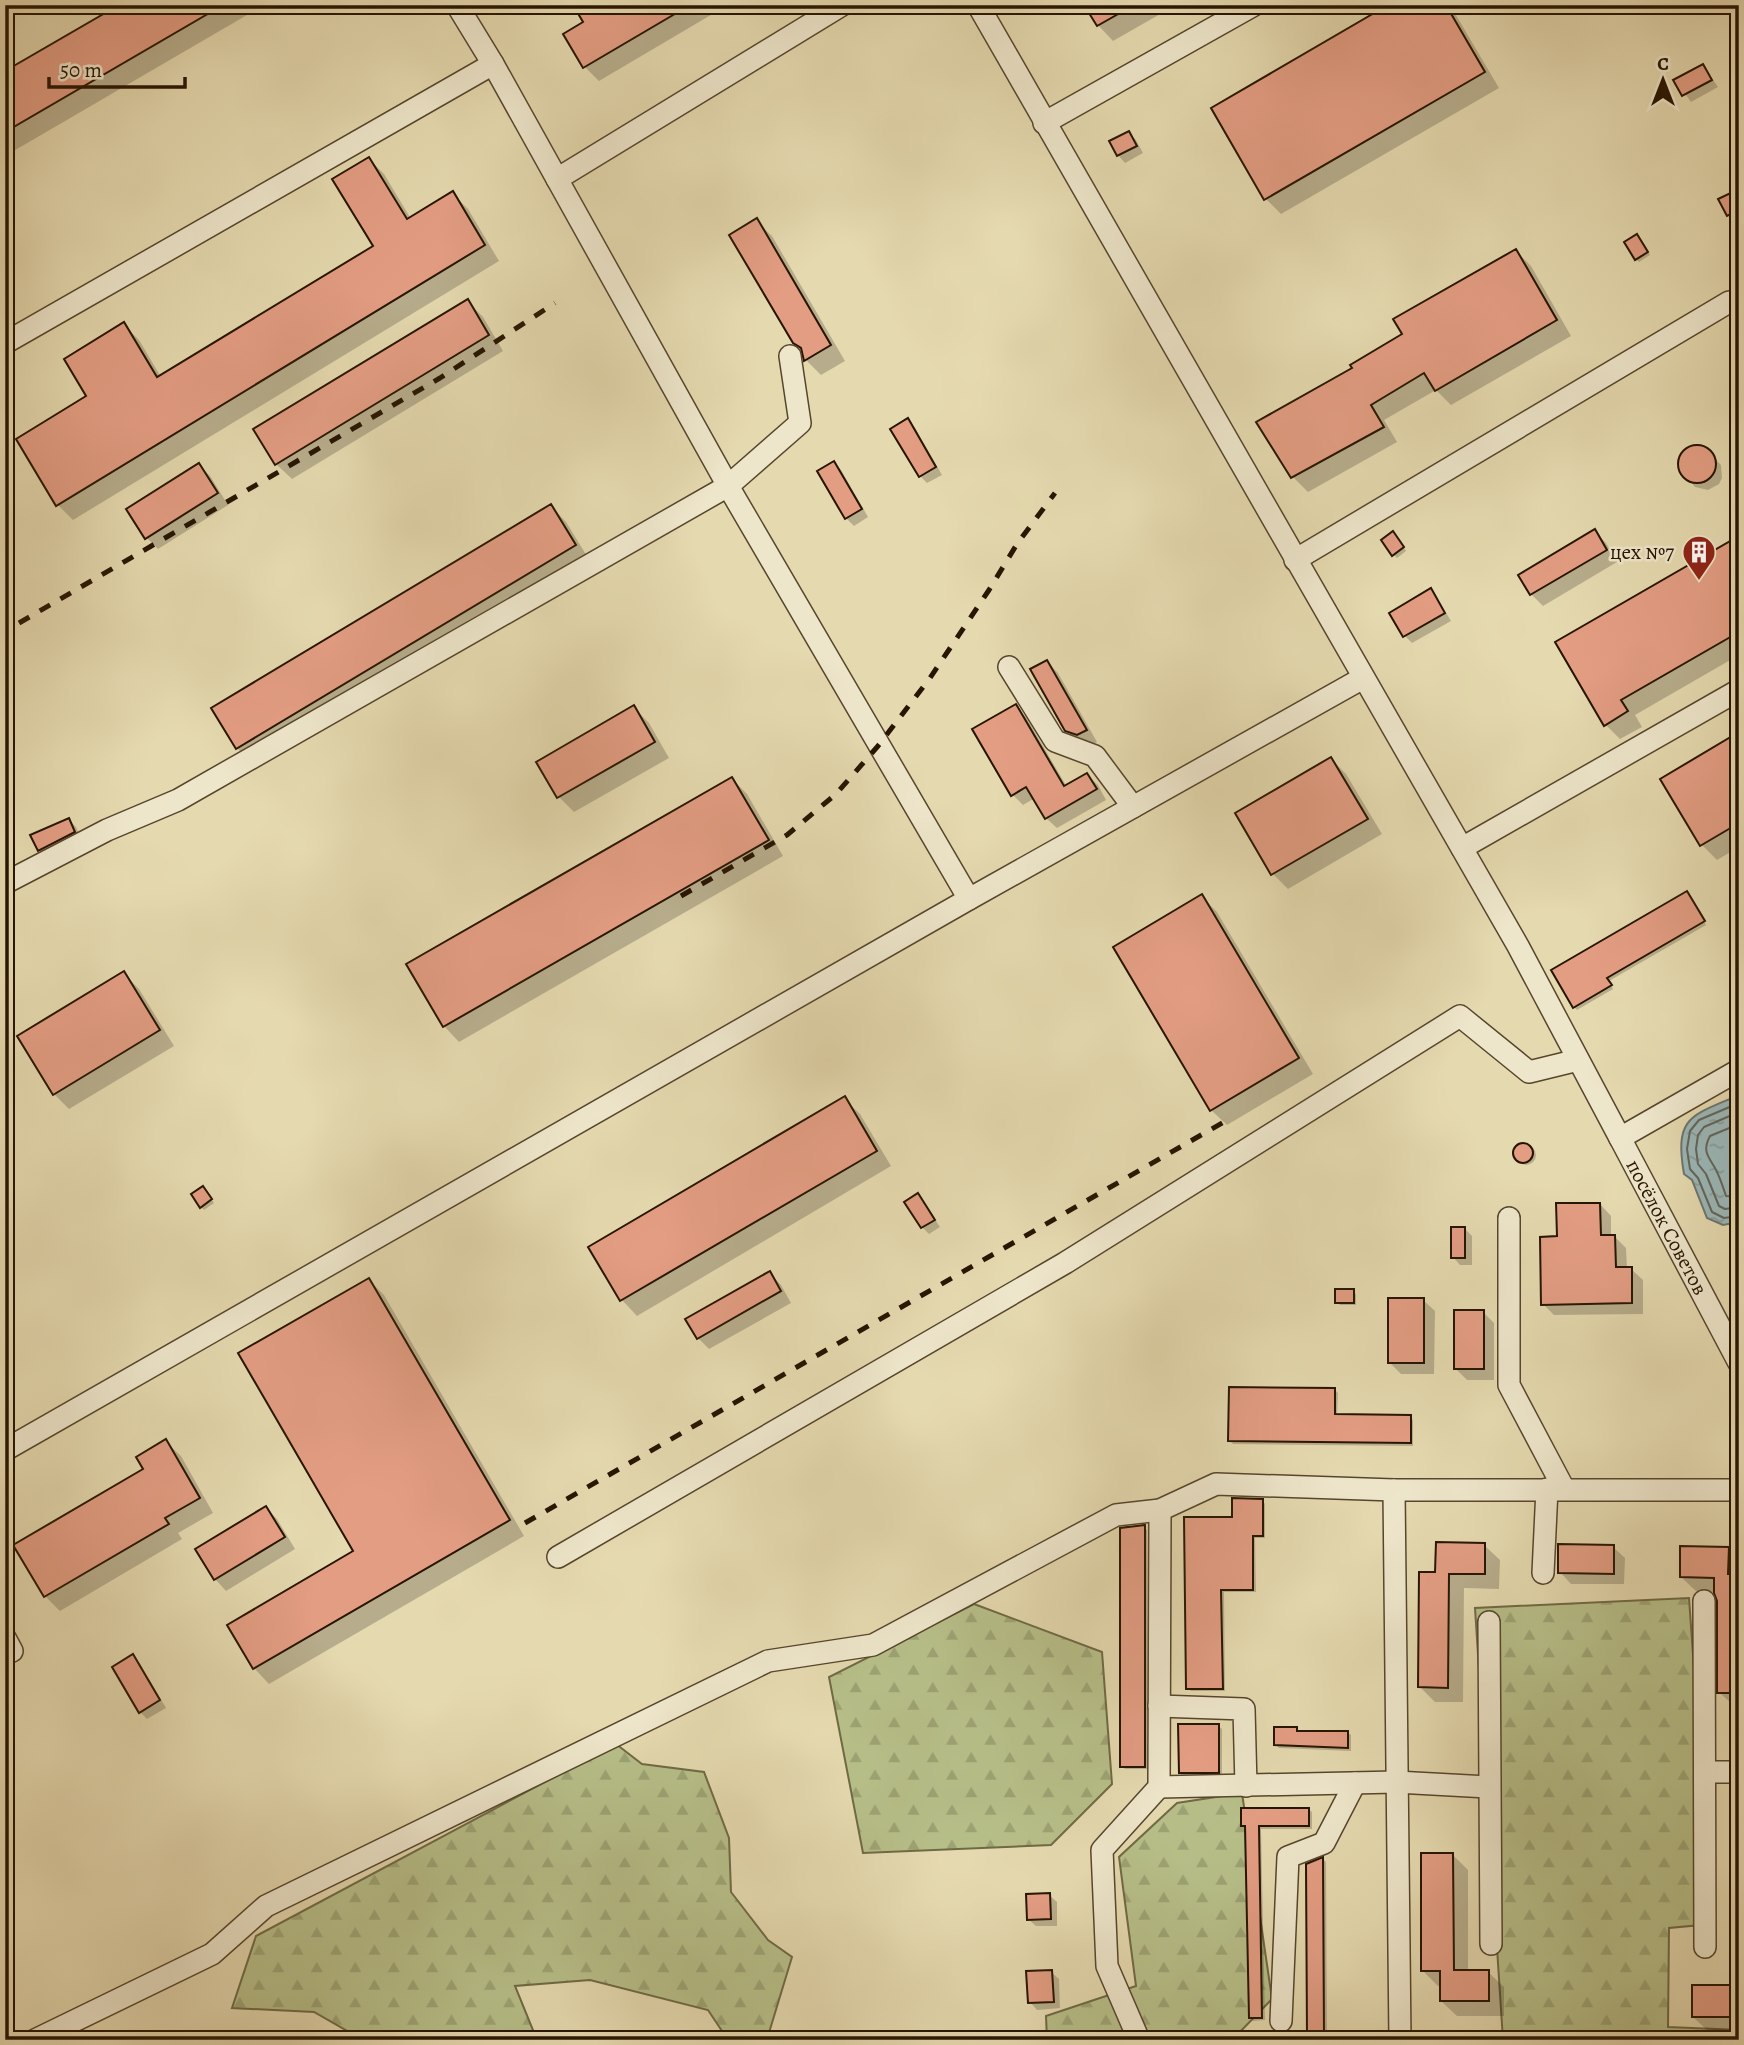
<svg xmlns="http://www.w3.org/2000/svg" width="1744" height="2045" viewBox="0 0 1744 2045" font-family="Alegreya,serif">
	<defs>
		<pattern id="forest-firs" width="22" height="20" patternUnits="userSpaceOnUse" patternTransform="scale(1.75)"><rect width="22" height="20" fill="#b7bf89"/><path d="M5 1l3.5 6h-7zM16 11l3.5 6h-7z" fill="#9da374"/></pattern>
		<pattern id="water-ripples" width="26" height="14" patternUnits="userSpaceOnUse" patternTransform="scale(1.75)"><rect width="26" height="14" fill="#9bb7b7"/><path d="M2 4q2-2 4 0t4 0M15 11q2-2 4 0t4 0" fill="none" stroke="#869c9c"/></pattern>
	</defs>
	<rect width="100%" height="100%" fill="#e5d9af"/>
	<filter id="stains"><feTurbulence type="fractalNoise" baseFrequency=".00286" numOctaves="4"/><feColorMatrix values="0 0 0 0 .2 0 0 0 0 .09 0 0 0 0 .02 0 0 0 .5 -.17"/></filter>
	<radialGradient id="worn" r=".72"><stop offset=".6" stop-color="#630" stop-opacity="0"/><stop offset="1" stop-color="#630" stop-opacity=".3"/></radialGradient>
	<g fill="url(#forest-firs)" stroke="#6f6a45" stroke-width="2">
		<polygon points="1689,1598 1712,1924 1669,1928 1668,2027 1739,2030 1739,2040 1503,2040 1475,1608"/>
		<polygon points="974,1604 1102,1652 1112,1784 1051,1845 863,1853 829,1677"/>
		<polygon points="616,1744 642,1764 704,1772 729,1838 731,1892 768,1940 792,1957 768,2036 762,2040 728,2040 708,2010 590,1980 515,1986 537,2040 363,2040 314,2012 232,2008 256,1936"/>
		<polygon points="1242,1793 1272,1999 1232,2040 1047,2040 1046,2016 1136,1986 1119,1857 1177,1803"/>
	</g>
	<path fill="url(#water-ripples)" stroke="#6d766e" stroke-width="2" d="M1739,1095V1222L1723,1225L1707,1218L1692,1180L1684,1174C1674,1116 1691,1116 1739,1095Z"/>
	<g fill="#0003">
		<polygon points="122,5 264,5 5,156 5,74"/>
		<polygon points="575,5 719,5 721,9 599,81 585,67 585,23"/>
		<polygon points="1086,5 1176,5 1113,41 1098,25"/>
		<polygon points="1392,5 1450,5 1499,88 1281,214 1266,199"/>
		<polygon points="1703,66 1718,87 1691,102 1676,81"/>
		<polygon points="1128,133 1136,140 1143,153 1125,163 1118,155"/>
		<polygon points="369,159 384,174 411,219 452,193 468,209 499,261 73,520 58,505 123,324 139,340 161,377 375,246"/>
		<polygon points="1739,191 1739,226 1728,215"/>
		<polygon points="756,221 772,236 845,361 821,375 806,360 803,352 794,342"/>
		<polygon points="1640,239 1650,255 1639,262 1636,259"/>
		<polygon points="1516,251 1531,266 1571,336 1451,405 1436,390 1384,420 1397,442 1308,492 1293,477 1404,335"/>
		<polygon points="467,301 483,317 503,351 292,479 276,464"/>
		<polygon points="1739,328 1739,339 1734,331"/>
		<polygon points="907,421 915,428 942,475 927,483 920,476"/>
		<polygon points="1691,448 1704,448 1721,465 1722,478 1719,484 1708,490 1695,487 1680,469 1681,456"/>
		<polygon points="834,463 841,470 868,517 854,526 846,518 819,472"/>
		<polygon points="199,465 210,476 228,505 158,549 147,538"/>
		<polygon points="551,506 566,522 590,561 253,763 237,748"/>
		<polygon points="1595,532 1606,543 1617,562 1543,606 1531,594 1520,575"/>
		<polygon points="1396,536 1406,551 1397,558 1394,555"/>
		<polygon points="1739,538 1739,655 1635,715 1642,727 1620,739 1605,724 1558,643"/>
		<polygon points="1430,590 1437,598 1451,621 1412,643 1405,636"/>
		<polygon points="1047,662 1058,673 1097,742 1090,746 1078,742 1066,730"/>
		<polygon points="1015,706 1026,717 1067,787 1087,775 1098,785 1106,800 1057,828 1046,818 1035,798 1023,805 1013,795"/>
		<polygon points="634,708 649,723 669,758 574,812 559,797 539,763"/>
		<polygon points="1739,734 1739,847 1717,860 1702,845"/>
		<polygon points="1331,759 1346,774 1382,834 1288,889 1273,874"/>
		<polygon points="732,779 747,794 783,856 459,1042 444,1026"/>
		<polygon points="69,820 76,827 81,839 46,857 39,850"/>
		<polygon points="1201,896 1217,912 1313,1074 1227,1125 1211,1110"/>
		<polygon points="1690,896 1706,925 1609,981 1613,989 1577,1010 1574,1007"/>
		<polygon points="123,973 139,989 174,1046 69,1109 54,1094"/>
		<polygon points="844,1099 860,1114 891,1166 637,1316 622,1300 591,1248"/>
		<circle cx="1526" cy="1155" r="10"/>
		<polygon points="206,1191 214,1203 204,1210 201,1207"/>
		<polygon points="918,1195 940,1227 929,1234 922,1227"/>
		<polygon points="1600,1204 1611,1216 1611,1237 1615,1237 1626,1248 1627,1269 1631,1269 1643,1280 1643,1314 1554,1315 1543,1304 1559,1238"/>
		<polygon points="1465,1229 1472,1236 1472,1265 1460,1265 1453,1257"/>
		<polygon points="770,1273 781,1285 791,1303 709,1349 698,1338"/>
		<polygon points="369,1280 384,1295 524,1536 269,1684 254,1668 356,1552"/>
		<polygon points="1353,1291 1356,1294 1356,1305 1340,1305 1337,1302"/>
		<polygon points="1423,1300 1435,1311 1434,1374 1401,1374 1390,1363"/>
		<polygon points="5,1306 13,1318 5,1323"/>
		<polygon points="1483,1312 1494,1323 1494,1380 1467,1380 1456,1369"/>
		<polygon points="1335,1390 1338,1393 1337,1416 1410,1417 1413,1420 1413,1446 1233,1444 1230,1441"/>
		<polygon points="166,1442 181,1456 213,1513 178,1533 182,1539 60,1611 45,1596 15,1546 145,1470"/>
		<polygon points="1262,1500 1265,1504 1265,1538 1255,1538 1256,1592 1224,1592 1225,1691 1191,1691 1188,1688 1234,1518"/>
		<polygon points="266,1508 277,1519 295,1549 226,1591 215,1579"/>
		<polygon points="1144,1527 1147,1530 1148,1769 1125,1769 1122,1766"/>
		<polygon points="1484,1545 1500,1560 1499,1589 1464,1588 1463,1702 1435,1702 1420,1687 1437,1574"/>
		<polygon points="1613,1547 1625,1558 1624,1584 1571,1584 1560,1572"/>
		<polygon points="1728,1549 1739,1560 1739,1707 1735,1707 1719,1692 1719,1601 1715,1592 1697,1592 1681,1577"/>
		<polygon points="132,1656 140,1664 166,1708 147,1719 140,1712"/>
		<polygon points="1218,1726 1222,1729 1222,1775 1183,1776 1180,1773"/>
		<polygon points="1296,1729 1300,1732 1347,1732 1351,1735 1351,1751 1279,1748 1276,1745"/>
		<polygon points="1308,1809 1312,1812 1312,1829 1261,1829 1265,2020 1253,2021 1250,2017 1246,1829 1243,1826"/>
		<polygon points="1453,1855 1468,1870 1468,1972 1488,1972 1504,1987 1504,2016 1457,2016 1441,2001 1441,1986 1438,1986 1423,1971"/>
		<polygon points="1323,1859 1326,1862 1327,2037 1312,2038 1309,2035"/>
		<polygon points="1729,1874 1739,1874 1739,2032 1709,2032 1693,2017 1729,1986"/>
		<polygon points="1049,1895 1057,1902 1057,1926 1036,1926 1028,1919"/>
		<polygon points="1051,1972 1059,1979 1060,2008 1037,2010 1030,2002"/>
	</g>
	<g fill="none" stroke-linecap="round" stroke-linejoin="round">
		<g stroke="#61665c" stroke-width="2">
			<polyline points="1739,1103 1699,1120 1690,1131 1687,1149 1690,1169 1698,1178 1712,1212 1724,1218 1739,1216"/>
			<polyline points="1739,1112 1704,1127 1698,1135 1696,1149 1698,1164 1706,1174 1719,1206 1725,1209 1739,1207"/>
			<path d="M1739,1124L1710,1136C1702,1151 1708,1156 1715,1168C1720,1177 1723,1187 1726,1196L1739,1197"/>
		</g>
	</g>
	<g fill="#e39d83" stroke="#271501" stroke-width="2">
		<polygon points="119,5 223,5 5,132 5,71"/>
		<polygon points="573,5 690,5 583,68 563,34 583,22"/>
		<polygon points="1084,5 1134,5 1097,26"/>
		<polygon points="1388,5 1446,5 1485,72 1264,200 1211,108"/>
		<polygon points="1703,64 1712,80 1682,96 1673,80"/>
		<polygon points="1129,131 1137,146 1117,156 1109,141"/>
		<polygon points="369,157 407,219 453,191 485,245 56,506 16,439 86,396 64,359 124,322 157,377 373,246 332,179"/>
		<polygon points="1739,189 1739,210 1727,216 1718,199"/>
		<polygon points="757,218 831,345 804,361 801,348 793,343 729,235"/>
		<polygon points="1637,234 1648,252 1635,260 1624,242"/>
		<polygon points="1516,249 1557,320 1435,391 1424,373 1371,405 1384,427 1291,478 1256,422 1352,368 1350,365 1402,334 1393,319"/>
		<polygon points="468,299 489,335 275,465 253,429"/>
		<polygon points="908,418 936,467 919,477 890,429"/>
		<circle cx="1697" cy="464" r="19"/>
		<polygon points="834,461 862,509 845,519 817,471"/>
		<polygon points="199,463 218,493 145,539 126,509"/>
		<polygon points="551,504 576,545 236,749 211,708"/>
		<polygon points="1595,529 1607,550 1530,595 1518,575"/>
		<polygon points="1393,531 1404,547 1392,556 1381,540"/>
		<polygon points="1739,536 1739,632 1621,700 1628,711 1604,726 1555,642"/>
		<polygon points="1431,588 1445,613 1403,637 1389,613"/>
		<polygon points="1047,660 1087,730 1077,735 1065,731 1030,669"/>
		<polygon points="1016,704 1064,786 1087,773 1097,789 1045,819 1026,787 1011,796 972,729"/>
		<polygon points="634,705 655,742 557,798 536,762"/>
		<polygon points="1739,732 1739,823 1700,846 1660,779"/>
		<polygon points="1331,757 1368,819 1271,875 1235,813"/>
		<polygon points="732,777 769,840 443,1027 406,964"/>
		<polygon points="69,818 75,832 38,851 30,835"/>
		<polygon points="1687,891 1705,921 1607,978 1612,985 1573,1008 1551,970"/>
		<polygon points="1202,894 1299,1058 1210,1111 1113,947"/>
		<polygon points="124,971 160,1030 53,1095 17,1036"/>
		<polygon points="845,1096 877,1151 620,1301 588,1247"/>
		<circle cx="1523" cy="1153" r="10"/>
		<polygon points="203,1186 212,1199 200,1208 191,1194"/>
		<polygon points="918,1193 935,1220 921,1228 904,1202"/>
		<polygon points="1556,1203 1600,1203 1601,1235 1615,1235 1616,1267 1632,1267 1632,1303 1541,1305 1540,1237 1557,1236"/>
		<rect x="1451" y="1227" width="14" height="31"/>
		<polygon points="770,1271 781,1291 697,1339 685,1319"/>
		<polygon points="369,1278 510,1520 253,1669 227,1625 353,1551 238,1353"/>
		<rect x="1335" y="1289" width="19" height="14"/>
		<rect x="1388" y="1298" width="36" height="65"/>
		<rect x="1454" y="1310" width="30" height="59"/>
		<polygon points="1229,1387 1335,1388 1335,1414 1411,1415 1411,1443 1228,1441"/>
		<polygon points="166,1439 200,1498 165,1518 169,1524 44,1597 13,1545 143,1469 136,1457"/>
		<polygon points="1232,1498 1263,1499 1263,1536 1253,1536 1253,1590 1221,1590 1223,1689 1186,1689 1184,1517 1232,1517"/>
		<polygon points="266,1506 285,1537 214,1580 195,1549"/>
		<polygon points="1145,1525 1145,1767 1120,1767 1120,1528"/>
		<polygon points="1436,1542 1485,1543 1485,1574 1449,1574 1448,1688 1418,1687 1419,1572 1435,1572"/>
		<polygon points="1558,1544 1614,1545 1614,1574 1558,1573"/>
		<polygon points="1680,1546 1729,1547 1728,1574 1739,1574 1739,1693 1717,1693 1717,1601 1714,1593 1714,1578 1680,1577"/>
		<polygon points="133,1654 160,1700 139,1713 112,1667"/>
		<polygon points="1178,1724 1219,1724 1219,1773 1179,1773"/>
		<polygon points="1274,1727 1297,1727 1297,1731 1348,1731 1348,1748 1274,1745"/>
		<polygon points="1241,1808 1309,1808 1309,1826 1259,1826 1262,2018 1249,2018 1245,1826 1241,1826"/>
		<polygon points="1421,1853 1453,1853 1454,1970 1489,1970 1489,2001 1440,2001 1440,1971 1421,1971"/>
		<polygon points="1323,1857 1324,2035 1307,2035 1306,1864"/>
		<polygon points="1050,1893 1051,1919 1027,1920 1026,1894"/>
		<polygon points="1052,1970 1054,2002 1028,2003 1026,1971"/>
		<rect x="1692" y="1985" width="47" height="32"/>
	</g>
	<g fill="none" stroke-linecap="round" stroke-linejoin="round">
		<defs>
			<g id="minor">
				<polyline points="457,5 493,64 728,486 969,899"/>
				<polyline points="978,5 1518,946 1620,1138"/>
				<polyline points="1044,123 1254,5"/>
				<polyline points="557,179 842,5"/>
				<polyline points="5,343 493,64"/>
				<polyline points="1295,560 1729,302"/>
				<polyline points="1009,667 1055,741 1095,756 1133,807"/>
				<polyline points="1462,848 1739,690"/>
				<polyline points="5,883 107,830 178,800 728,486 800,423 790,356"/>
				<polyline points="1739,1070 1620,1138 1739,1363"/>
				<polyline points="1509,1218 1509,1385 1564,1489"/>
				<polyline points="5,1450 969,899 1363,678"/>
				<polyline points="1394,1490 1400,2040"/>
				<polyline points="558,1557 1065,1263 1460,1016 1529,1072 1578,1060"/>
				<polyline points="1543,1573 1547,1489"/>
				<polyline points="1704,1601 1705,1947"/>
				<polyline points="1489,1622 1491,1944"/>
				<polyline points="5,1638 12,1651 5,1654"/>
				<polyline points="1159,1706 1244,1709 1246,1786"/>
				<polyline points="1705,1772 1739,1772"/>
				<polyline points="1159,1787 1396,1782 1488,1787"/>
				<polyline points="1281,2021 1288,1857 1324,1843 1355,1783"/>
				<polyline points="35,2040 212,1954 266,1906 768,1661 873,1645 1116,1515 1160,1510 1216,1484 1394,1490 1739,1490"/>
				<polyline points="1139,2040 1107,1966 1102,1850 1159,1787 1160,1510"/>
			</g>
		</defs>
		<use href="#minor" stroke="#56462c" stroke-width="24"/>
		<use href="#minor" stroke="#eee6cb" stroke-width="21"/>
		<g stroke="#271501" stroke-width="5" stroke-dasharray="12 12" stroke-linecap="butt">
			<polyline points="19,623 440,378 555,303"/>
			<polyline points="681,896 787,835 836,794 878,746 930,678 989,590 1017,544 1055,493"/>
			<polyline points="525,1523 1229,1119"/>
		</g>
	</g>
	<defs>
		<symbol id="building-pin" viewBox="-11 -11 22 30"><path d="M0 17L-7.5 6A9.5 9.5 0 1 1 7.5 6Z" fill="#8f2418" stroke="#eee6cb"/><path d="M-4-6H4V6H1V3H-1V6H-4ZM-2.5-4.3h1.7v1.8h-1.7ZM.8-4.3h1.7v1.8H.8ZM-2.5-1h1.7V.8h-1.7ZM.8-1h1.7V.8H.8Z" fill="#fff"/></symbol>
	</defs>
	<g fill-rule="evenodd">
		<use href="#building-pin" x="1680" y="533" width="38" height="52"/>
	</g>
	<g text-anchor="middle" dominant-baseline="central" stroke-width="5" stroke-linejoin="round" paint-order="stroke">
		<g font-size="21" fill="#271501" stroke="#eee6cb" text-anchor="end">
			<text x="1674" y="552">цех №7</text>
		</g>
		<g font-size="21" fill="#271501" stroke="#eee6cb">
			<text transform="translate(1667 1227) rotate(62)">посёлок Советов</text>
		</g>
	</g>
	<rect width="1744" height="2045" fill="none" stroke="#e5d9af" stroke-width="28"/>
	<rect x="7" y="7" width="1730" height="2031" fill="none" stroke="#271501" stroke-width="3.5"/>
	<rect x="14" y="14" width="1716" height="2017" fill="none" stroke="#271501" stroke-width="2"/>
	<g transform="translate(1663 80)" stroke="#eee6cb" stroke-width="5" paint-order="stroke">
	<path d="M0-5L12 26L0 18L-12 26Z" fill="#271501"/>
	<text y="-10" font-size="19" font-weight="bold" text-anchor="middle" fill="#271501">С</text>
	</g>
	<path d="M49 77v10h136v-10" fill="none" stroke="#271501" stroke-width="3.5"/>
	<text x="60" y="77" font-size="21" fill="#271501" stroke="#eee6cb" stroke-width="5" paint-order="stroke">50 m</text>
	<rect width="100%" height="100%" filter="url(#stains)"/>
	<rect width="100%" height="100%" fill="url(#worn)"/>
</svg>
